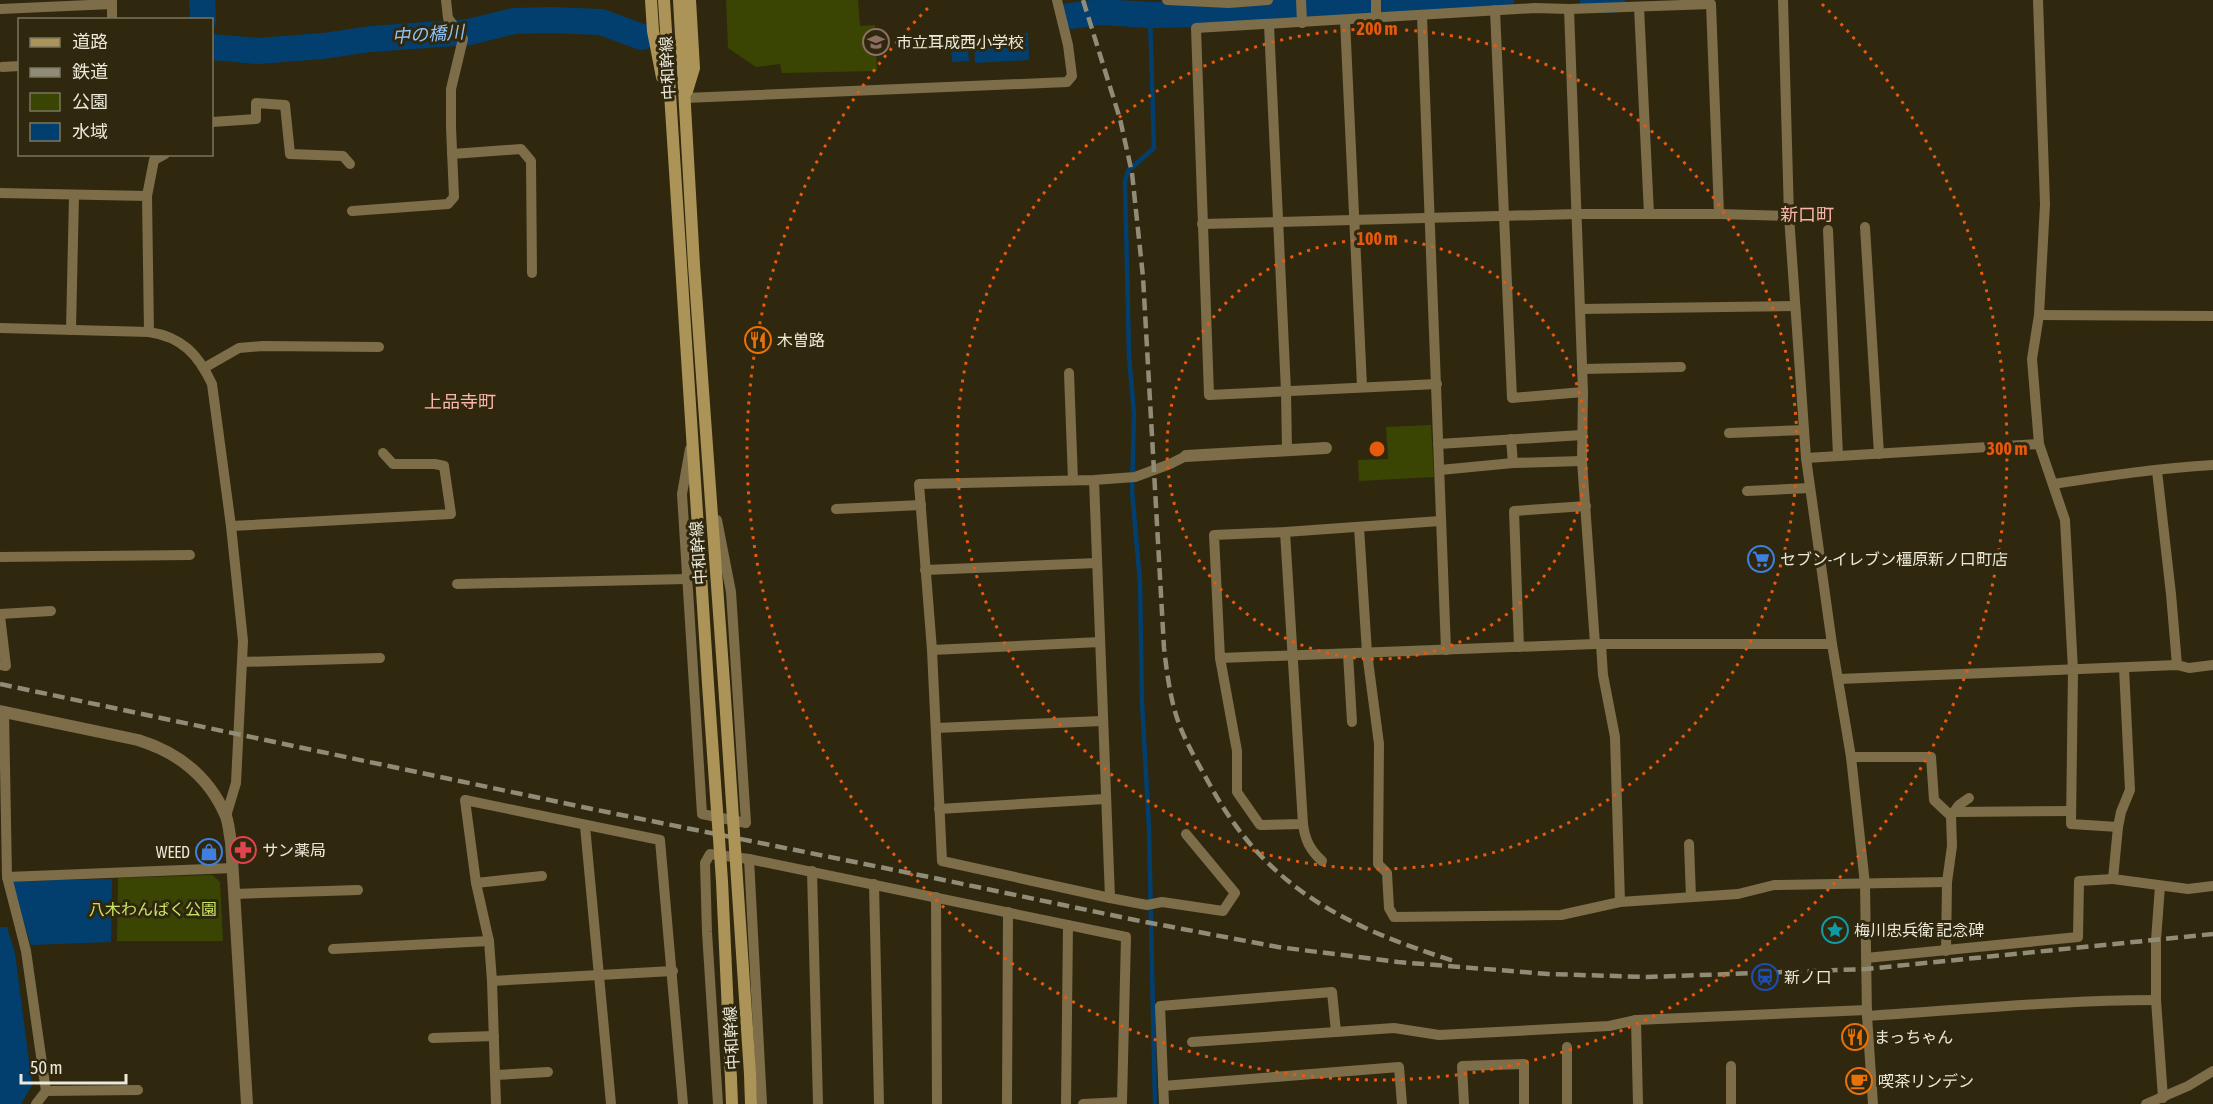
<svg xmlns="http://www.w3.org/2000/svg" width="2213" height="1104" viewBox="0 0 2213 1104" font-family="'Asap Condensed','Noto Sans JP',sans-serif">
	<rect width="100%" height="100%" fill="#2f280e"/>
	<g fill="#3a4503">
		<polygon points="726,0 858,0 860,26 875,25 877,71 782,73 780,64 756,67 728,48"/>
		<polygon points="1431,425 1434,477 1359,481 1358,460 1388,459 1386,427"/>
		<polygon points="212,875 220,882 223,941 117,941 118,878"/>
	</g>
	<g fill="#023f6f">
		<polygon points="1028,33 1029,60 975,63 974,37"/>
		<polygon points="967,37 969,61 952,62 950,38"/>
		<polygon points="112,879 111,942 31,945 11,881"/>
		<polygon points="0,927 7,927 15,953 32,1085 21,1104 0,1104"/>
	</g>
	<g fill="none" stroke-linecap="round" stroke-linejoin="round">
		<polyline stroke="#023f6f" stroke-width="4.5" points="1150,15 1154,148 1128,171 1125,181 1129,356 1134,414 1132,491 1140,582 1142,702 1149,828 1155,1104"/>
		<g stroke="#023f6f" stroke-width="26">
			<polyline points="202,0 203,20"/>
			<polyline points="1593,0 1612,0"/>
			<polyline points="1070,16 1101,12 1150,15 1273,13 1501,0"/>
			<polyline points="212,47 257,51 323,46 371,39 469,32 514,21 550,20 601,22 642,37"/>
		</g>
		<g stroke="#7d6d49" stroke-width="10">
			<polyline points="112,0 112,20"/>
			<polyline points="1167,0 1229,3 1268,0"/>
			<polyline points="1301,0 1302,23"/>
			<polyline points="1376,0 1376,18"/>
			<polyline points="1783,0 1789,216 1806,458 1832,644 1851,757 1865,884 1867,1016 1873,1104"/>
			<polyline points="2038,0 2045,204 2039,315 2032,359 2039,444 2065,520 2073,670 2071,824 2118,827"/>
			<polyline points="1639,7 1649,214"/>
			<polyline points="0,9 112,4"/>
			<polyline points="1569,9 1583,392 1582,461 1595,644"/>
			<polyline points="1495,10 1512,398 1583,392"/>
			<polyline points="1422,16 1446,650"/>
			<polyline points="1345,20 1362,386"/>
			<polyline points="1269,25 1286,391 1287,450"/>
			<polyline points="2,67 20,66"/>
			<polyline points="685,98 1067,82 1072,76 1068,45 1057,0"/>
			<polyline points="212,122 256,119 256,103 285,105 290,154 343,156 350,164"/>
			<polyline points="452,154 521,149 531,161 532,273"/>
			<polyline points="0,193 147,196 149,332"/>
			<polyline points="147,196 154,160 165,154"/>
			<polyline points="352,211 448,204 454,197 451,127 451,89 463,39 448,18 446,0"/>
			<polyline points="1202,224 1577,214 1719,214 1789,216"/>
			<polyline points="1865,227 1879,454"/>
			<polyline points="1828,230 1838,456"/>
			<polyline points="1580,309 1795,306"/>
			<polyline points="2039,315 2213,316"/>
			<path d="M0,328L149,332C182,337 198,354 212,384L231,526L243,641L236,783L226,816"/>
			<polyline points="71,330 74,195"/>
			<polyline points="204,368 239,348 263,346 379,347"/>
			<polyline points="1582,369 1681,367"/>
			<polyline points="1069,373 1073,480"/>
			<polyline points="1437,384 1209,395 1196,28 1535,8 1569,9 1711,4 1719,214"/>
			<polyline points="1729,433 1804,430"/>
			<polyline points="1511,439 1513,463"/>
			<polyline points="1438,444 1582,435"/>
			<polyline points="690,449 682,494 702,814 746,823 731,592 717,520"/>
			<polyline points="1806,458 2039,444"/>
			<polyline points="1440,470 1513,463 1582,461"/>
			<polyline points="2157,471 2171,594 2177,665"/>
			<polyline points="1094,480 1110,898 942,861 932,650 919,484 1094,480 1135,477 1170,464 1186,456"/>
			<path d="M2053,484C2106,476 2159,468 2213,465"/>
			<polyline points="1747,491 1810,488"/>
			<polyline points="836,509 921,505"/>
			<polyline points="1440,521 1285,532 1214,535 1220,658 1595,644 1832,644"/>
			<polyline points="231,526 451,514 444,466 435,464 393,464 383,453"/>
			<polyline points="1359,527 1367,653 1379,744 1378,864 1387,873 1389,908 1394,917 1561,915 1620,902 1738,894 1774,885 1947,882"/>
			<polyline points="0,557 190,555"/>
			<polyline points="925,570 1097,563"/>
			<polyline points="457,584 687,579"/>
			<polyline points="0,614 51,611"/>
			<polyline points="0,616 6,666 0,665"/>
			<polyline points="1601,644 1603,675 1615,737 1620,902"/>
			<polyline points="1519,647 1514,511 1586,506"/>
			<polyline points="932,650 1100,642"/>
			<polyline points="1348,654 1352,722"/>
			<polyline points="1220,658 1237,751 1237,792 1260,825 1303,824 1285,532"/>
			<polyline points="242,662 380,658"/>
			<polyline points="2124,668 2130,790 2121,812 2118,827 2113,879 2188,889 2213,886"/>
			<polyline points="1839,679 2177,665 2189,668 2213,665"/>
			<polyline points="4,711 7,877 26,951 46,1091 36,1104"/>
			<polyline points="936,728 1102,721"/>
			<polyline points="1851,757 1931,757 1934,800 1951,816"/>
			<polyline points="939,809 1105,799"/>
			<polyline points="1954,812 2071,811"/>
			<path d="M1303,824C1305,840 1310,850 1322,861"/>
			<polyline points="585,826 611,1104"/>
			<polyline points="1689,844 1691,897"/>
			<polyline points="749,859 1126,937 1122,1102 1083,1104"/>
			<polyline points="812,871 818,1104"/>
			<polyline points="7,877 233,868"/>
			<polyline points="476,883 542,876"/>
			<polyline points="874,884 879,1104"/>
			<polyline points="2160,886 2156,940 2156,1000 2163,1098"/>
			<polyline points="234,894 358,890"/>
			<polyline points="936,897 937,1104"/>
			<polyline points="1110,898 1147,905 1162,902 1223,911 1235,893 1186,834"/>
			<polyline points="333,949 489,941"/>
			<polyline points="1946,951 1947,882 1952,846 1951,816 1959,805 1969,798"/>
			<polyline points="1866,958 2078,937 2079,881 2113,879"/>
			<polyline points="492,981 673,971"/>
			<path d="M1867,1016C1964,1010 2059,1000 2156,1000"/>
			<polyline points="1636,1020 1638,1104"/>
			<polyline points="433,1038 494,1036"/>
			<polyline points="1192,1042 1394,1028 1439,1035 1609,1026 1636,1020 1867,1010"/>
			<polyline points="1567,1047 1567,1104"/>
			<polyline points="1731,1066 1731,1104"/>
			<polyline points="496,1075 548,1072"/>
			<polyline points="1163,1086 1399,1067 1402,1104"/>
			<polyline points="46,1091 138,1090"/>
			<polyline points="496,1104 492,981 489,941 476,883 465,800 660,840 683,1104"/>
			<polyline points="718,1104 707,932 705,863 710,854 749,859 762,1104"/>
			<polyline points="1007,1104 1008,912"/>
			<polyline points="1066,1104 1068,925"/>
			<polyline points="1164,1104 1160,1006 1332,992 1336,1032"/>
			<polyline points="1464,1104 1462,1066 1524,1064 1524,1104"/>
			<polyline points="2146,1104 2188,1086 2213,1071"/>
		</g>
		<g stroke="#7d6d49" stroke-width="12">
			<polyline points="1186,456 1326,448"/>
			<path d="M0,711L138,740C177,752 208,776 225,814C229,822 229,833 231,842L247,1104"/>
		</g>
		<g stroke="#ac9458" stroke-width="12">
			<polyline points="651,0 653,31 662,77"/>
			<polyline points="664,0 708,684"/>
			<polyline points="679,0 694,265 724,683"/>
			<polyline points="687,91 694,68 690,0"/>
			<polyline points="750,1074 751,1104"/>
			<polyline points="731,1079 732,1104"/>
		</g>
		<g stroke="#918c77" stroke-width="4.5" stroke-dasharray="12 6" stroke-linecap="butt">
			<path d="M1083,0L1120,119L1132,173L1143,277L1164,648C1167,673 1170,699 1179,724C1187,745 1199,765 1210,785C1266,888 1346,927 1454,961"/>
			<polyline points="0,684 592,809 939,879 1135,920 1278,947 1398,962 1548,974 1647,977 1866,969 2213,934"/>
		</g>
		<g stroke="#ac9458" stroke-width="12">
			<polyline points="724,683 750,1074"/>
			<polyline points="708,684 722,881 731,1079"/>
		</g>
	</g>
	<g fill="none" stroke="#e8590c" stroke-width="3" stroke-dasharray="3 6">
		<circle cx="1377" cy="449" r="210"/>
		<circle cx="1377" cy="449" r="420"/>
		<path d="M1822 4A630 630 0 1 1 932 4"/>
	</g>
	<defs>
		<symbol id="school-ring" viewBox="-11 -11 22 22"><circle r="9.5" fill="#2f280e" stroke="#8d6e63" stroke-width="1.5"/><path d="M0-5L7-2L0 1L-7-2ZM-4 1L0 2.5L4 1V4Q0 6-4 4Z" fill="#8d6e63"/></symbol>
		<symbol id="restaurant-ring" viewBox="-11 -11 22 22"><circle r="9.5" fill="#2f280e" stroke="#e8710a" stroke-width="1.5"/><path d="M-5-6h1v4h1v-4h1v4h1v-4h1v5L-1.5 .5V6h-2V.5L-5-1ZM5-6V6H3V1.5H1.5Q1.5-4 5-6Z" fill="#e8710a"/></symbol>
		<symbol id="supermarket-ring" viewBox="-11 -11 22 22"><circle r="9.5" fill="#2f280e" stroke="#3f7fe0" stroke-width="1.5"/><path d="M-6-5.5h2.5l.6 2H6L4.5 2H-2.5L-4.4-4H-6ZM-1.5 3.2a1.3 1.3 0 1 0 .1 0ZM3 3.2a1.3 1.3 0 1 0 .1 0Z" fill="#3f7fe0"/></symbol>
		<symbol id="pharmacy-ring" viewBox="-11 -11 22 22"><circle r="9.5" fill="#2f280e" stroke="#e0444e" stroke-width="1.5"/><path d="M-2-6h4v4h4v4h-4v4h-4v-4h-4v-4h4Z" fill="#e0444e"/></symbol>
		<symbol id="shop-ring" viewBox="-11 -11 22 22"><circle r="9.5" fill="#2f280e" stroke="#3f7fe0" stroke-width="1.5"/><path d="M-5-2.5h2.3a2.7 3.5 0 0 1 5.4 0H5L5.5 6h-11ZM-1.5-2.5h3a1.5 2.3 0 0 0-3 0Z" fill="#3f7fe0"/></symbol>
		<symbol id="sight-ring" viewBox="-11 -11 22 22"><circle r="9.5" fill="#2f280e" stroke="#0f9aa8" stroke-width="1.5"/><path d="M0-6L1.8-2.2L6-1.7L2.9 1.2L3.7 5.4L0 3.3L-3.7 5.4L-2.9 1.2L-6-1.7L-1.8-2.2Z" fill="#0f9aa8"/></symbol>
		<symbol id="station-ring" viewBox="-11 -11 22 22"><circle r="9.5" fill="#2f280e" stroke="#1a4fb4" stroke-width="1.5"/><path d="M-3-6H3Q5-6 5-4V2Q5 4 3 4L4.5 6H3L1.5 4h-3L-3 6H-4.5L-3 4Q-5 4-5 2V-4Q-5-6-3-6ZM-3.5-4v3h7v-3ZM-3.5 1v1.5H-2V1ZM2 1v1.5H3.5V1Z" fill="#1a4fb4"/></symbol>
		<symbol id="cafe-ring" viewBox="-11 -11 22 22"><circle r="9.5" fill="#2f280e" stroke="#e8710a" stroke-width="1.5"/><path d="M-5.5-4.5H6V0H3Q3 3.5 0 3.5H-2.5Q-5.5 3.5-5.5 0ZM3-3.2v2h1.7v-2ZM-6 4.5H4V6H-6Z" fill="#e8710a"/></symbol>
	</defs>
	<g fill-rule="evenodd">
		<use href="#school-ring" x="861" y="27" width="30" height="30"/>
		<use href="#restaurant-ring" x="743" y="325" width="30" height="30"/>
		<use href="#supermarket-ring" x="1746" y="544" width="30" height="30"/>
		<use href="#pharmacy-ring" x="228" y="835" width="30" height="30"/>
		<use href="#shop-ring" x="194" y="837" width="30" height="30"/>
		<use href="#sight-ring" x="1820" y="915" width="30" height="30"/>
		<use href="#station-ring" x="1750" y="962" width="30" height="30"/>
		<use href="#restaurant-ring" x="1840" y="1022" width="30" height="30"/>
		<use href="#cafe-ring" x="1844" y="1066" width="30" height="30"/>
	</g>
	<g text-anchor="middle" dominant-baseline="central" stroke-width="6" stroke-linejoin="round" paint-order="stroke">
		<g font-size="16" fill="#ece9d9" stroke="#2f280e" text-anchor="start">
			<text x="896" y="42">市立耳成西小学校</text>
			<text x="777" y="340">木曽路</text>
			<text x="1780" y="559">セブン-イレブン橿原新ノ口町店</text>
			<text x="262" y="850">サン薬局</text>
			<text x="190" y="852" text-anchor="end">WEED</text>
			<text x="1854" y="930">梅川忠兵衛 記念碑</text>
			<text x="1784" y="977">新ノ口</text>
			<text x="1874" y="1037">まっちゃん</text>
			<text x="1878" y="1081">喫茶リンデン</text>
		</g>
		<g font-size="16" fill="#ece9d9" stroke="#2f280e">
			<text transform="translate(667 68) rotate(-93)">中和幹線</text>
			<text transform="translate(698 553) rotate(-94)">中和幹線</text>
			<text transform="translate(731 1038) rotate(-93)">中和幹線</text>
		</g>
		<g font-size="16" fill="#cae466" stroke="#2f280e">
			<text x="153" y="909">八木わんぱく公園</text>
		</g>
		<g font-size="18" font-style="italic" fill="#92c5fa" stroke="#2f280e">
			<text transform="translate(428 34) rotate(-4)">中の橋川</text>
		</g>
		<g font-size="18" fill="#fab6ae" stroke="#2f280e">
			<text x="1807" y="214">新口町</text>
			<text x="460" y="401">上品寺町</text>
		</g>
	</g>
	<circle cx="1377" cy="449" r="9" fill="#e8590c" stroke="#2f280e" stroke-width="3"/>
	<g font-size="18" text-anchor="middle" font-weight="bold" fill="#e8590c" stroke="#2f280e" stroke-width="6" stroke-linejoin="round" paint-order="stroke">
		<text x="1377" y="35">200 m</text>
		<text x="1377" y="245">100 m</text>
		<text x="2007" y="455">300 m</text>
	</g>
	<rect x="18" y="18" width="195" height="138" fill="#2f280e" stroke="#7b755f" stroke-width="1.5"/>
	<rect x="30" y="38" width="30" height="9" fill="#ac9458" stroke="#7b755f" stroke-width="1.5"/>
	<text x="72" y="48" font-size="18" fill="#ece9d9">道路</text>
	<rect x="30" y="68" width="30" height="9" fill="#918c77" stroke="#7b755f" stroke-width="1.5"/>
	<text x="72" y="78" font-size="18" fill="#ece9d9">鉄道</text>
	<rect x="30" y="93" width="30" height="18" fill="#3a4503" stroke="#7b755f" stroke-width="1.5"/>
	<text x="72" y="108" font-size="18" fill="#ece9d9">公園</text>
	<rect x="30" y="123" width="30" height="18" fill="#023f6f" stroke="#7b755f" stroke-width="1.5"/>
	<text x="72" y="138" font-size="18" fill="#ece9d9">水域</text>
	<path d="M21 1074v9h105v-9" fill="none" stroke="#ece9d9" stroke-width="3"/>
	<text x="30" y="1074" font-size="18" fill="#ece9d9" stroke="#2f280e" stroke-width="4.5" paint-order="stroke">50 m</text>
</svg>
